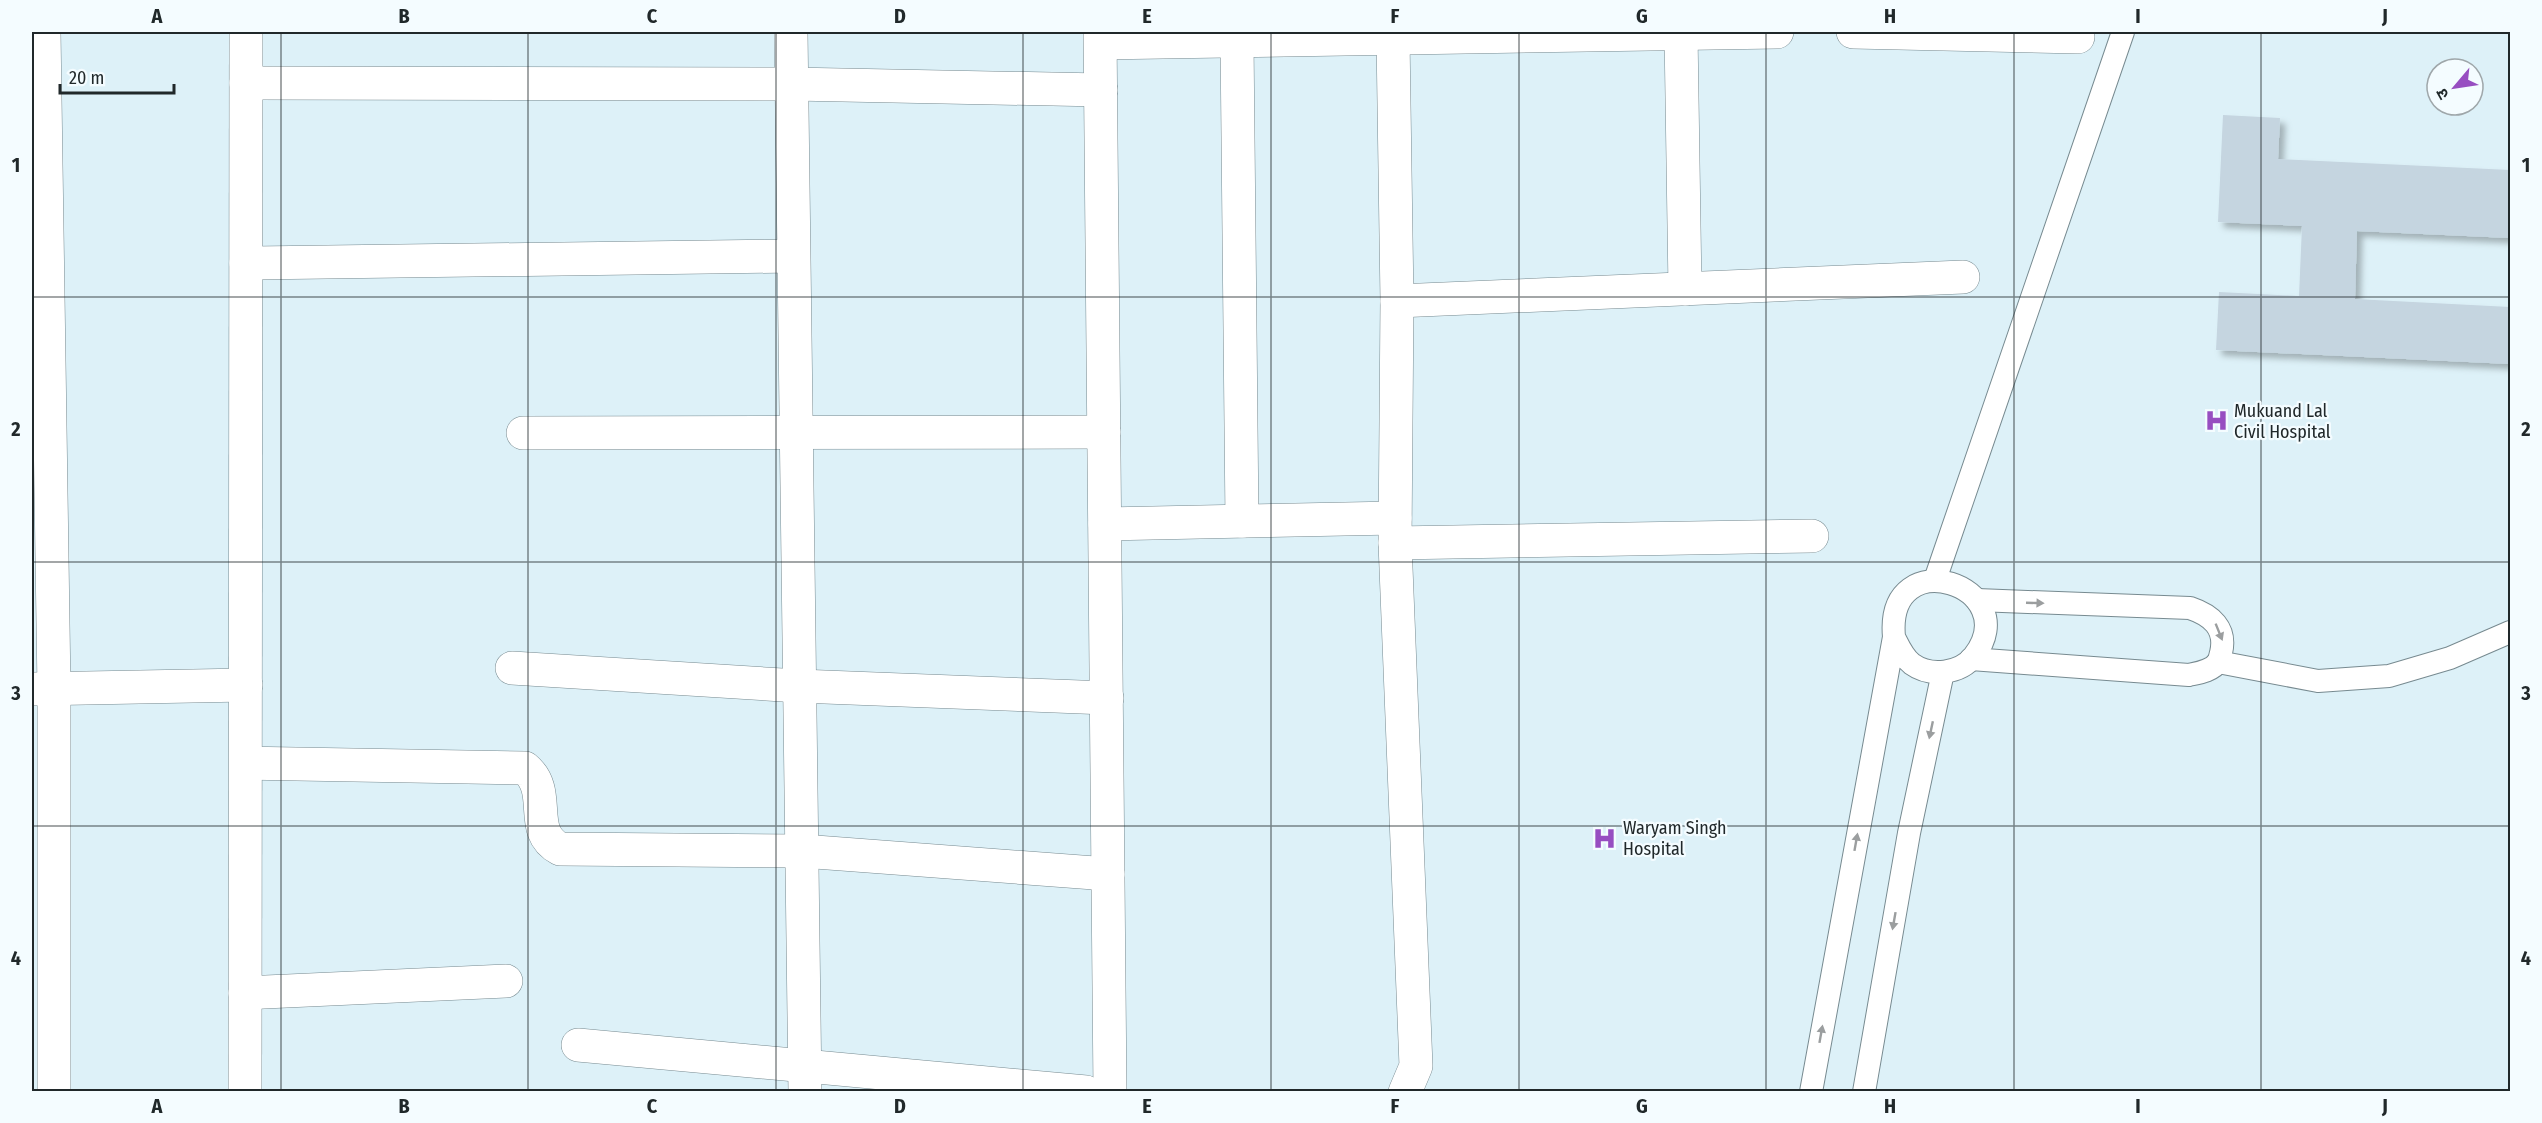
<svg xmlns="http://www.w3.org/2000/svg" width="2542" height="1123" viewBox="0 0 2542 1123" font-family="'Fira Sans Condensed','Noto Sans Devanagari',sans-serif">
	<defs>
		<filter id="shadow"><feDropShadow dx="5.5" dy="5.5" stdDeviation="3" flood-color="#0004"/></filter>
	</defs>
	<rect width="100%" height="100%" fill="#ddf1f8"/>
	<polygon fill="#c5d5e0" filter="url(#shadow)" points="2223,115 2280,118 2278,159 2510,170 2510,238 2357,231 2355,299 2510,307 2510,364 2216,350 2219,292 2299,296 2302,226 2218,222"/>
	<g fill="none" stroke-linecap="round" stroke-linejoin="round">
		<defs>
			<g id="service">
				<polyline points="1935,580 2123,32"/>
				<path d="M1971,659L2189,675C2198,673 2212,671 2218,662C2220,659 2220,656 2221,653C2227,628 2211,615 2190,608L1977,600"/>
				<polyline points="2218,662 2318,681 2389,676 2450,658 2510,632"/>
				<path d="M1811,1092L1894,637C1885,539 2027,586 1974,656C1960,674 1930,677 1912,664C1903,657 1899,647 1894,637"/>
				<polyline points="1864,1092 1909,833 1943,672"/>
			</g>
			<g id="minor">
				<polyline points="44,32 54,689 54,1092"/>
				<polyline points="791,32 805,1092"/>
				<polyline points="1100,32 1110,1092"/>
				<polyline points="1853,32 2078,37"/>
				<polyline points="1681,33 1685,289"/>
				<polyline points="1393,38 1397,301 1395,543 1416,1066 1405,1092"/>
				<polyline points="1237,41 1242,521"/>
				<polyline points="1101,43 1777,32"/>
				<polyline points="246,83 792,84 1101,90"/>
				<polyline points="246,263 793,256"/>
				<polyline points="1397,301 1963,277"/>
				<polyline points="523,433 1104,432"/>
				<polyline points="1105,524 1395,518"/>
				<polyline points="1395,543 1812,536"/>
				<polyline points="512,668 799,686 1107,698"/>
				<polyline points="33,689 246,685"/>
				<path d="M246,763L525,768C554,792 526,831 560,849L802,851L1108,874"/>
				<polyline points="245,993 506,981"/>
				<polyline points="578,1045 1086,1092"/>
				<polyline points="245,1092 246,32"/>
			</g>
		</defs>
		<use href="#service" stroke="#778a90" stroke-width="24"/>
		<use href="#minor" stroke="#778a90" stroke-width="34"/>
		<use href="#service" stroke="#fff" stroke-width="22"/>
		<use href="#minor" stroke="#fff" stroke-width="33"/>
	</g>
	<defs><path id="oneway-solid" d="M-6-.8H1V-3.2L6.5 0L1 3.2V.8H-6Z" transform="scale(1.5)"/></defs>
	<g fill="#9b9e9f">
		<use href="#oneway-solid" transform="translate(2035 603) rotate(2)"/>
		<use href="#oneway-solid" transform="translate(2219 632) rotate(68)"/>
		<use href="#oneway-solid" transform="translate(1931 730) rotate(102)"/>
		<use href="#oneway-solid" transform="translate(1856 842) rotate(-80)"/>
		<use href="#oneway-solid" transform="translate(1894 921) rotate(100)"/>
		<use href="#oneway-solid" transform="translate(1821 1034) rotate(-80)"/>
	</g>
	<path fill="none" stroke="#20282a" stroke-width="1.5" stroke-opacity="0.55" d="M281,32V1092M528,32V1092M776,32V1092M1023,32V1092M1271,32V1092M1519,32V1092M1766,32V1092M2014,32V1092M2261,32V1092M32,297H2510M32,562H2510M32,826H2510"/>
	<defs>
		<symbol id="hospital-bare" viewBox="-9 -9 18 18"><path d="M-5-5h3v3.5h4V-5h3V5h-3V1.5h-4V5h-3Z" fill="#974ec1" stroke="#f4fcff" stroke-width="2.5" paint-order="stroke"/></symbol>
	</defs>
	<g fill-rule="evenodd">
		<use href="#hospital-bare" x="2200" y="404" width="33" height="33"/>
		<use href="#hospital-bare" x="1588" y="822" width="33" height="33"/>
	</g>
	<g text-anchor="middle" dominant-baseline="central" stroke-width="4.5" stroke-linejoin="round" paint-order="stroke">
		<g font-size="18" fill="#20282a" stroke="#f4fcff" text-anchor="start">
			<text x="2234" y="411">Mukuand Lal<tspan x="2234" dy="21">Civil Hospital</tspan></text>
			<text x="1623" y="828">Waryam Singh<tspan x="1623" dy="21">Hospital</tspan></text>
		</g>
	</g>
	<rect width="2542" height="1123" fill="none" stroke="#f4fcff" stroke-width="66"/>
	<g transform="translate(2455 87) rotate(241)"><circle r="28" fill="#f4fcff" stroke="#9fa7aa" stroke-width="1.5"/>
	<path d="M0-4.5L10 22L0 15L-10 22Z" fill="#974ec1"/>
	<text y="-9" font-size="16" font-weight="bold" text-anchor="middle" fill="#20282a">उ</text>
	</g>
	<path d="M60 84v9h114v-9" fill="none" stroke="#20282a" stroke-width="3"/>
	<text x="69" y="84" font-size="18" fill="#20282a" stroke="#f4fcff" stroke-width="4.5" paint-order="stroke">20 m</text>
	<rect x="33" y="33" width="2476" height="1057" fill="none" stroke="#20282a" stroke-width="2"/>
	<g font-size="20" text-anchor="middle" font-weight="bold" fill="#20282a">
		<text x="157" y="23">A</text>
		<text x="404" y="23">B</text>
		<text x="652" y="23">C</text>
		<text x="900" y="23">D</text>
		<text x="1147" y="23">E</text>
		<text x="1395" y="23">F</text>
		<text x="1642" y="23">G</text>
		<text x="1890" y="23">H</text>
		<text x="2138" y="23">I</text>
		<text x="2385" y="23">J</text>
		<text x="16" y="172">1</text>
		<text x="2526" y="172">1</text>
		<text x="16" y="436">2</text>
		<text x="2526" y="436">2</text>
		<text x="16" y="700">3</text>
		<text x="2526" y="700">3</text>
		<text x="16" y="965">4</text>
		<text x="2526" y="965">4</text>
		<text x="157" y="1113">A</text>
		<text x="404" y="1113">B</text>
		<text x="652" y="1113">C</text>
		<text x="900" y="1113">D</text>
		<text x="1147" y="1113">E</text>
		<text x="1395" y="1113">F</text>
		<text x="1642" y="1113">G</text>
		<text x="1890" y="1113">H</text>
		<text x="2138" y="1113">I</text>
		<text x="2385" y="1113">J</text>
	</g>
</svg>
